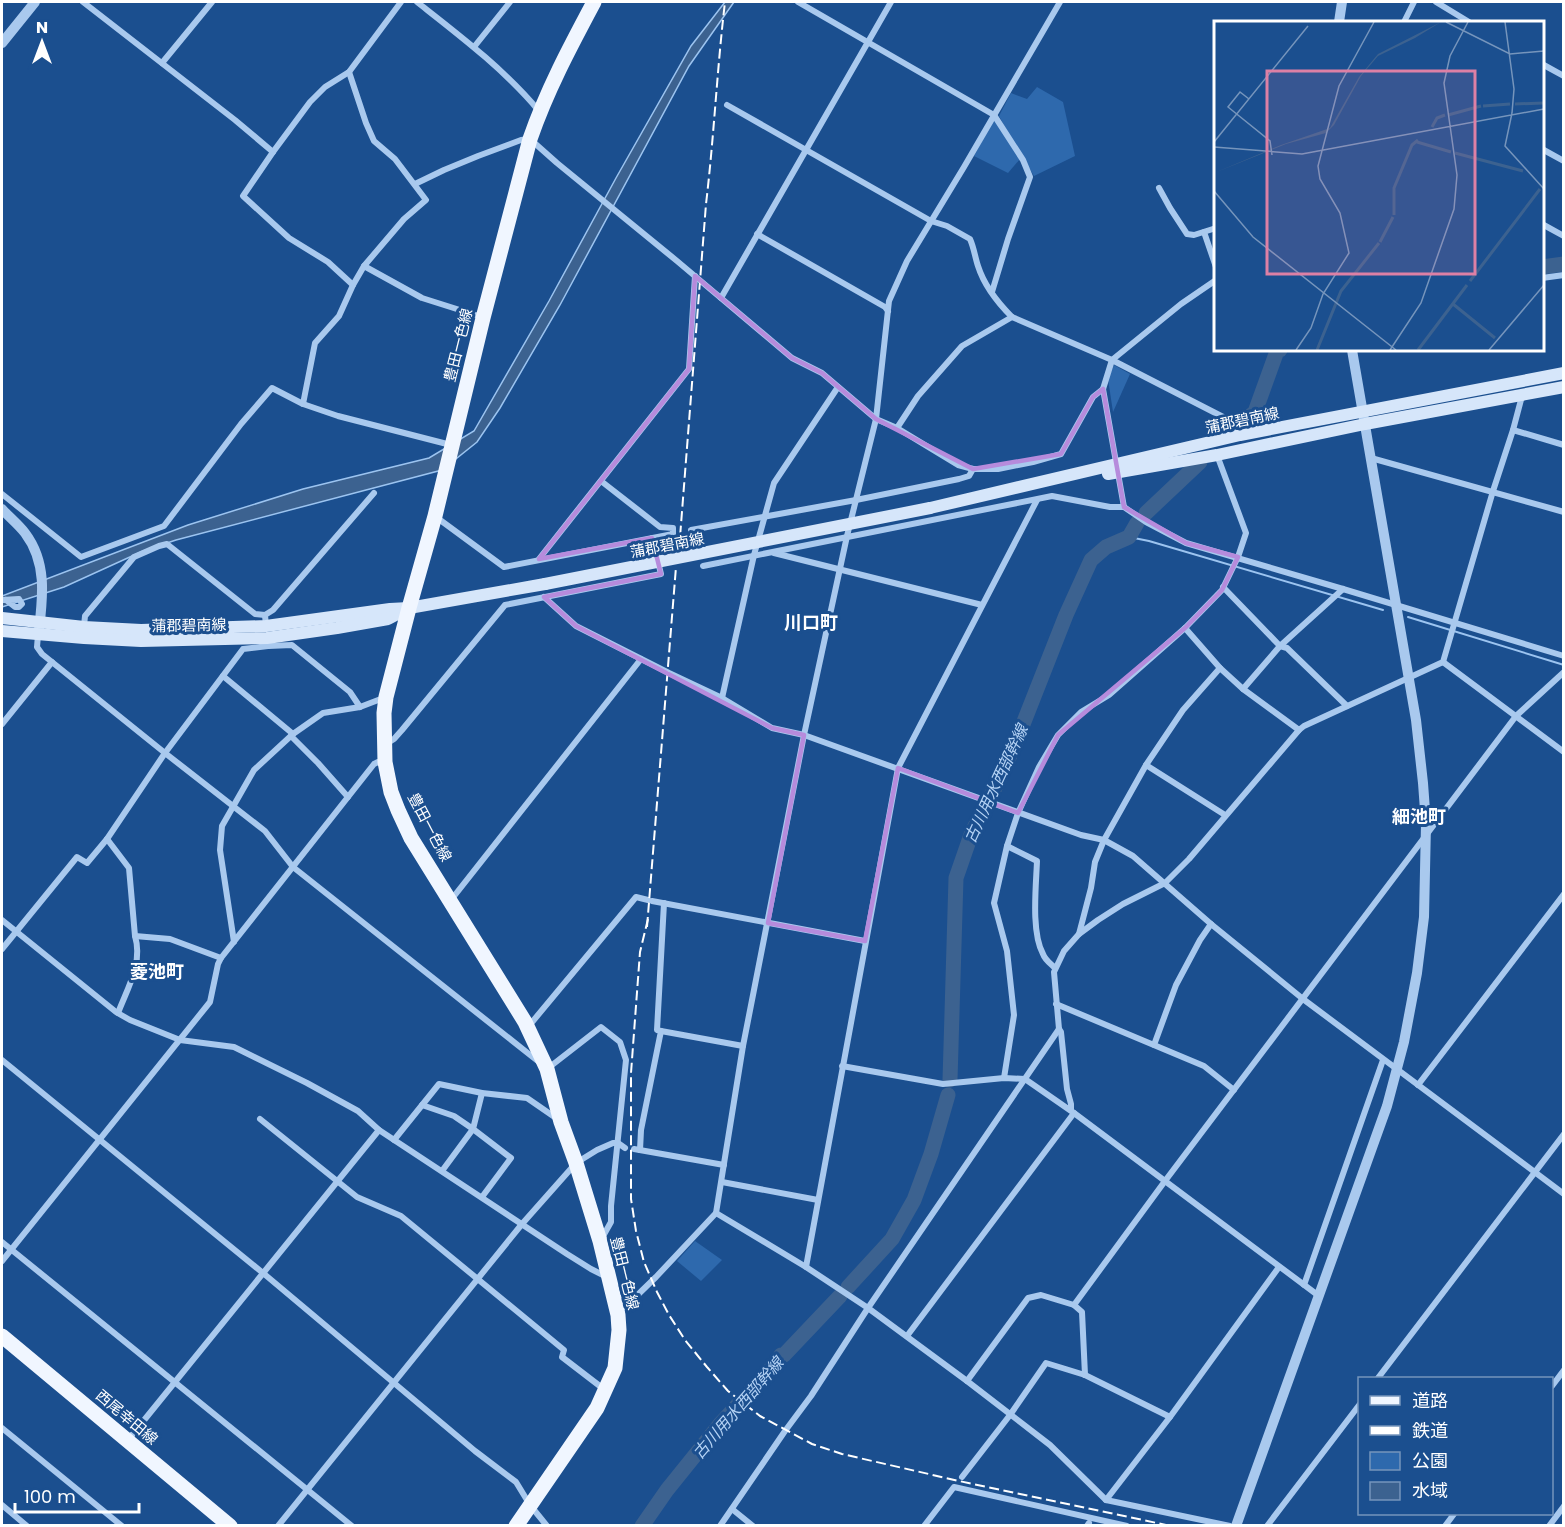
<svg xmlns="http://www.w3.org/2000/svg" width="1565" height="1527" viewBox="0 0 1565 1527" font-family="Poppins,'Noto Sans JP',sans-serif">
	<rect width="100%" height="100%" fill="#1b4f8f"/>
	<g fill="#2e69ad">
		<polygon points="1037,87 1063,102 1075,156 1034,176 1012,140 999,116 1011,93 1027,99"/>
		<polygon points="994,119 1020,159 1008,173 974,156"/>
		<polygon points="1114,365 1130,374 1113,412 1108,379"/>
		<polygon points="695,1241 722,1260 701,1281 677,1261"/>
	</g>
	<polygon fill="#3c6290" stroke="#9cc4f0" stroke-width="1.5" points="725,2 734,2 689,66 560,305 500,408 477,442 442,470 176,540 143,551 64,587 2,607 2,596 188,525 303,489 429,458 474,431 549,301 616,178 691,46"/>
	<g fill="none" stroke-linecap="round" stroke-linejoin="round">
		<g stroke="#9cc4f0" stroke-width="2">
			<polyline points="1129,537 1149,541 1383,610"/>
			<polyline points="1408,617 1564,665"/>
		</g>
		<g stroke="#3c6290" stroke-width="15">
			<polyline points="1542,267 1564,264"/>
			<polyline points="1240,424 1255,412 1277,351 1280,350"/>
			<polyline points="1146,513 1200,462"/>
			<polyline points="950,1080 956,878 972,832 999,780 1018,737 1066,615 1091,560 1106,547 1129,537 1137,523"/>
			<polyline points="848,1287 892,1239 914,1200 931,1154 948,1095"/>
			<polyline points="642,1526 667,1490 721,1423 776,1363 781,1355 784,1355 840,1296"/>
		</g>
		<g stroke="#a9c9ee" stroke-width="6">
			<polyline points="83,2 235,120 273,152"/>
			<path d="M417,2C459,35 504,69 539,111"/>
			<polyline points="798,2 994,115 1023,160 1030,177 1008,239 992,292"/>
			<polyline points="1436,2 1469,22"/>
			<polyline points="1404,22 1414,2"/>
			<polyline points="474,47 510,2"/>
			<polyline points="162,63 212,2"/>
			<polyline points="1542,64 1564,76"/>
			<path d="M727,105L931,221L947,226L970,239C974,248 975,257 978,266C984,285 998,303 1012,317L1112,360L1231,421L1240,431V435"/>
			<polyline points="1542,149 1564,161"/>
			<polyline points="415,184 444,170 478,156 521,140 530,139 557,163 677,261 792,358 822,373 876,419 897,428 958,465 973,469 998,469 1033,462 1061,454 1093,397 1103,389 1112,360 1181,304 1216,280"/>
			<polyline points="1159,188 1170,208 1187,234 1194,235 1216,228"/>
			<polyline points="1542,224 1564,236"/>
			<polyline points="1204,232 1216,267"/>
			<polyline points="757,234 885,307 888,311"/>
			<polyline points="364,266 422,298 482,317"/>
			<polyline points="1542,278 1564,275"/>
			<polyline points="353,285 328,262 289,238 243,196 273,152 310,102 325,87 349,72 401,2"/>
			<polyline points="721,298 891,2"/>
			<polyline points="1103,389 1124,507"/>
			<polyline points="303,404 315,343 339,316 353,285 364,266 404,219 426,200 395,159 374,141 366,123 349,72"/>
			<polyline points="897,428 918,396 962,346 1012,317"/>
			<polyline points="1513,430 1564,445"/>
			<polyline points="1371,458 1564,512"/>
			<polyline points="2,494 81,557 164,526 241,424 272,388 303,404 338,416 451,445"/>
			<polyline points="436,517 504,567 673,534 673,528 660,527 601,481"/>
			<polyline points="697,547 691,530 856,500 959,479 969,476 973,469"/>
			<polyline points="774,553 982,605"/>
			<polyline points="539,559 689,369 695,276"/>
			<polyline points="703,566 1052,496 1110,507 1124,507 1146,522 1186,543 1343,589 1564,656"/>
			<polyline points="1223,587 1280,646 1287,648 1347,706"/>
			<polyline points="544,597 576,626 669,673 722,698 772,728 804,735 1081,835 1104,840 1133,856 1211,924 1303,999 1564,1194"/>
			<polyline points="2,600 19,599 22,604 19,607 15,607 6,600"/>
			<polyline points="84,626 85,616 134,557 159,546 167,544 255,614 265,615"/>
			<polyline points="266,626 265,615 273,610 374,493"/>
			<polyline points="1185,628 1220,668 1243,689 1299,730"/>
			<polyline points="38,635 37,647 42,654 165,753 265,831 293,867 539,1062"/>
			<polyline points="268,646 292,645 350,692 360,707"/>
			<polyline points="1443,662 1564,752"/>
			<polyline points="223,676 293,734"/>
			<polyline points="1243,689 1280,646 1343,589"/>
			<polyline points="722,698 754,555 774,483 838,387"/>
			<polyline points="2,724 52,662"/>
			<polyline points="291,736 318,763 348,797"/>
			<polyline points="386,744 394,739 402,730 505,605 661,574 652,538"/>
			<polyline points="1146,765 1225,815"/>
			<polyline points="107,839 129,868 135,936 170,939 221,958"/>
			<polyline points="451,900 641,659"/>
			<polyline points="652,901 865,941"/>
			<polyline points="2,920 116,1012 130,1020 180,1040 234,1047 307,1083 358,1111 379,1130 567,1254 591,1269 607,1277"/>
			<polyline points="1079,934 1091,888 1095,862 1104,840 1146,765 1183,710 1220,668"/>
			<polyline points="234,942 220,850 222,826 254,770 293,734 323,713 360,707 386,697"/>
			<polyline points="2,949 77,857 87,863 107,839 165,753 243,649 268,646 267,636"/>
			<path d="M1055,968C1051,964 1045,960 1043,954C1031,932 1036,887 1037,861L1007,846L1018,813L1039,767L1058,735L1081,712L1109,695L1185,628L1222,590L1238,557L1246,533L1217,455"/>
			<polyline points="1056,1004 1204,1066 1234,1090"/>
			<path d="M118,1013C128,987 143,963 135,936"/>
			<polyline points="528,1027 636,897 648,900"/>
			<polyline points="1059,1029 1061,1032 1067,1089 1071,1104 1071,1110"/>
			<polyline points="661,1031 743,1046"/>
			<polyline points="1154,1045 1176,985 1200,940 1211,924"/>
			<polyline points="2,1060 263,1273 475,1451 516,1482 530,1505 547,1526"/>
			<polyline points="842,1066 943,1084 1004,1078 1025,1079 1074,1113 1319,1296"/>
			<polyline points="547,1069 601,1027 620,1042 626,1060 611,1206 611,1222 602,1238"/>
			<polyline points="1004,1078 1014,1015 1007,951 994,903 1007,846"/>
			<polyline points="1418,1085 1564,894"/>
			<polyline points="482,1093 473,1129 511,1158 482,1197"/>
			<polyline points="422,1105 454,1116 473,1129 442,1171"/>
			<polyline points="260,1119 357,1197 401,1216 564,1350 562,1357 605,1390"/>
			<polyline points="394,1140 439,1084 482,1093 527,1098 556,1118"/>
			<polyline points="634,1149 724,1165"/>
			<polyline points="640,1150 641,1130 661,1031 657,1030 664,903"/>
			<polyline points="722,1182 818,1200"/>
			<polyline points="716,1213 806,1267 868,1308 967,1381 1050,1445 1106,1500 1230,1526"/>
			<polyline points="2,1242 352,1526"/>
			<polyline points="2,1261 210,1002 218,964 221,958 374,764 378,762 384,762"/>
			<polyline points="806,1267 898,768 1037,500"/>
			<polyline points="1304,1285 1383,1060"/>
			<polyline points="1074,1305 1165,1181 1516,716 1564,672"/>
			<polyline points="620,1312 656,1277 716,1213 743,1046 804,735 847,536 876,419 889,301 907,261 964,167 1060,2"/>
			<polyline points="907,1336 1074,1113"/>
			<polyline points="1378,1378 1564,1134"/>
			<polyline points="967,1381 1028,1298 1041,1295 1074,1305 1082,1312 1085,1375"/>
			<polyline points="1552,1386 1564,1370"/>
			<polyline points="2,1428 122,1526"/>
			<polyline points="128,1440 379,1130"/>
			<polyline points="962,1477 1010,1415 1046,1363 1085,1375 1170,1417"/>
			<polyline points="1106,1500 1170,1417 1279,1267"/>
			<polyline points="2,1505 27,1526"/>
			<polyline points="732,1509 753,1526"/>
			<polyline points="278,1526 522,1224 576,1163 597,1150 613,1143 618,1143 625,1148"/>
			<polyline points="720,1526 785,1431 811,1396 868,1308 1059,1029 1054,972 1064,951 1079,934 1098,920 1123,904 1165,883 1189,859 1299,730 1304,726 1443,662 1493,491 1513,430 1522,396"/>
			<polyline points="924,1526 954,1487 1127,1526"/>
			<polyline points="1087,1526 1089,1523"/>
			<polyline points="1267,1526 1360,1404"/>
			<polyline points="1445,1526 1454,1514"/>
			<polyline points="1549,1526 1564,1506"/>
		</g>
		<g stroke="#a9c9ee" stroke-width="10">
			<polyline points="1339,22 1342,2"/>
			<polyline points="2,43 35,2"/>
			<path d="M2,509C9,517 18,524 25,533C47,562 43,596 39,630"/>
			<polyline points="1236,1526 1387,1106 1404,1042 1417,973 1424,917 1426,824 1423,783 1416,720 1352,350"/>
		</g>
		<g stroke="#d6e6fa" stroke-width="12">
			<polyline points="1108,474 1217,455 1365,424 1564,387"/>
			<polyline points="930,508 1240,435 1564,373"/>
			<polyline points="2,618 84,627 141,630 266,626 390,609 409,608 545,584"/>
			<polyline points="2,631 84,638 141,641 267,638 337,628 388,619 405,610"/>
		</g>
		<g stroke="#f0f6ff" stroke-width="15">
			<polyline points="2,1336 230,1526"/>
			<path d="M516,1526L597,1408L615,1368L619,1330L618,1315L600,1241L576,1163L561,1122L547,1069L525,1022L411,838L398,810L391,792L385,762L384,713L386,697L409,608L435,516L483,318L530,139C547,90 570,47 594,2"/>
		</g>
		<g stroke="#fff" stroke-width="2" stroke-dasharray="10 4.5" stroke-linecap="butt">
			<path d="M679,550L706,204C714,137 717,69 725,2"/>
			<polyline points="648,919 640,952 631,1073 631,1199 636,1231 644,1262 657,1292 669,1315 685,1340 707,1367 728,1391 760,1416 812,1444 842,1454 959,1481 1171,1526"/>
			<polyline points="647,927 676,567"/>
		</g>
		<polyline stroke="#d6e6fa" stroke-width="12" points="545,584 930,508"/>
	</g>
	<path fill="none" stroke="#b68bdc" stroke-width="4.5" stroke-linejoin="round" d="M695,276L792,358L822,373L876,419L973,469L1061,454L1093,397L1103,389L1124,507L1186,543L1238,557L1222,590L1185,628L1058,735L1018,813L898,768L865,941L768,923L804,735L772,728L576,626L544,597L661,574L652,538L539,559L689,369Z"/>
	<g text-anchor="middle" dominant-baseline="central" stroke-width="6" stroke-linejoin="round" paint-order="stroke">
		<g font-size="15" fill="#fff" stroke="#1b4f8f">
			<text transform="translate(458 345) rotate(-76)">豊田一色線</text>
			<text transform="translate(1242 420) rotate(-12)">蒲郡碧南線</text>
			<text transform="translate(667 545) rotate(-11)">蒲郡碧南線</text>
			<text transform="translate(189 625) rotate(-1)">蒲郡碧南線</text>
			<text transform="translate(430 827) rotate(62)">豊田一色線</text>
			<text transform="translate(625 1273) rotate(76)">豊田一色線</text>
			<text transform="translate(127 1417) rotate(40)">西尾幸田線</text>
		</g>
		<g font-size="16" font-style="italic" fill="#b5d3f5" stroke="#1b4f8f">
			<text transform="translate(996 784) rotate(-65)">古川用水西部幹線</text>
			<text transform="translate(738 1408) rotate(-49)">古川用水西部幹線</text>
		</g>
		<g font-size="18" font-weight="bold" fill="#fff" stroke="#1b4f8f">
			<text x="811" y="622">川口町</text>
			<text x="1419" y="816">細池町</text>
			<text x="157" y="971">菱池町</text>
		</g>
	</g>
	<g transform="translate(1214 21)">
		<rect width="330" height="330" fill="#1b4f8f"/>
		<path d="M227,1L201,17L164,35L147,55L120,104L112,112L72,123L0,152L67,124L116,107L145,56L164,33Z" fill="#3c6290"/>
		<path fill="none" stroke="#3c6290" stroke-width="3" d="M301,83L330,82M269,85L296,83M234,94L267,85M218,106L223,97L231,94M203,121L237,131M241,132L309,150M180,194V167L198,124L204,119M166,221L179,196M256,260L326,168M239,283L281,317M103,329L127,270L165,222M204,329L253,264"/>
		<path fill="none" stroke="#7695bc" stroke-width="1.5" d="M232,1L296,33L330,30M291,1L300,68L298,92M35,78L26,71L14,86L56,120L58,134M298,92L291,125L330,168M0,121L94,5M0,126L88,133L330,88M0,170L39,216L182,329M82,329L97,307L109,273L135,232L126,192L106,158L104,145L125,65L160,1M176,329L207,282L240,188L243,154L230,62L236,35L254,1M275,329L330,264"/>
		<path fill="#dd80a5" fill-opacity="0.15" stroke="#dd80a5" stroke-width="3" d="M53,50H261V253H53Z"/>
		<rect width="330" height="330" fill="none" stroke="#fff" stroke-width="3"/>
	</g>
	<rect width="1565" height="1527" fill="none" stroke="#ffffff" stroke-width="6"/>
	<rect x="1358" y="1377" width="195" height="138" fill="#1b4f8f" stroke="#7695bc" stroke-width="1.5"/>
	<rect x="1370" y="1396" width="30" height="9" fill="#f0f6ff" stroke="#7695bc" stroke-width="1.5"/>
	<text x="1412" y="1407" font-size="18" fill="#ffffff">道路</text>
	<rect x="1370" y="1426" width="30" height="9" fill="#ffffff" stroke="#7695bc" stroke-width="1.5"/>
	<text x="1412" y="1437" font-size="18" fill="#ffffff">鉄道</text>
	<rect x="1370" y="1452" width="30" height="18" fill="#2e69ad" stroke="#7695bc" stroke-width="1.5"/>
	<text x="1412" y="1467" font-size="18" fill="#ffffff">公園</text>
	<rect x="1370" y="1482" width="30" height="18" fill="#3c6290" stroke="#7695bc" stroke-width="1.5"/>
	<text x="1412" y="1497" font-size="18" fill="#ffffff">水域</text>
	<g transform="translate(42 42)" stroke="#1b4f8f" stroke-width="4.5" paint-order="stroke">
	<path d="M0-4.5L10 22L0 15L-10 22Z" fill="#ffffff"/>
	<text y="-9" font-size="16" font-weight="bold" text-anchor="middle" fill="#ffffff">N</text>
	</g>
	<path d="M15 1503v9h124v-9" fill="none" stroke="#ffffff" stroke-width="3"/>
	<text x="24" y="1503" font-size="18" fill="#ffffff" stroke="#1b4f8f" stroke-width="4.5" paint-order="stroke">100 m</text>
</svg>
